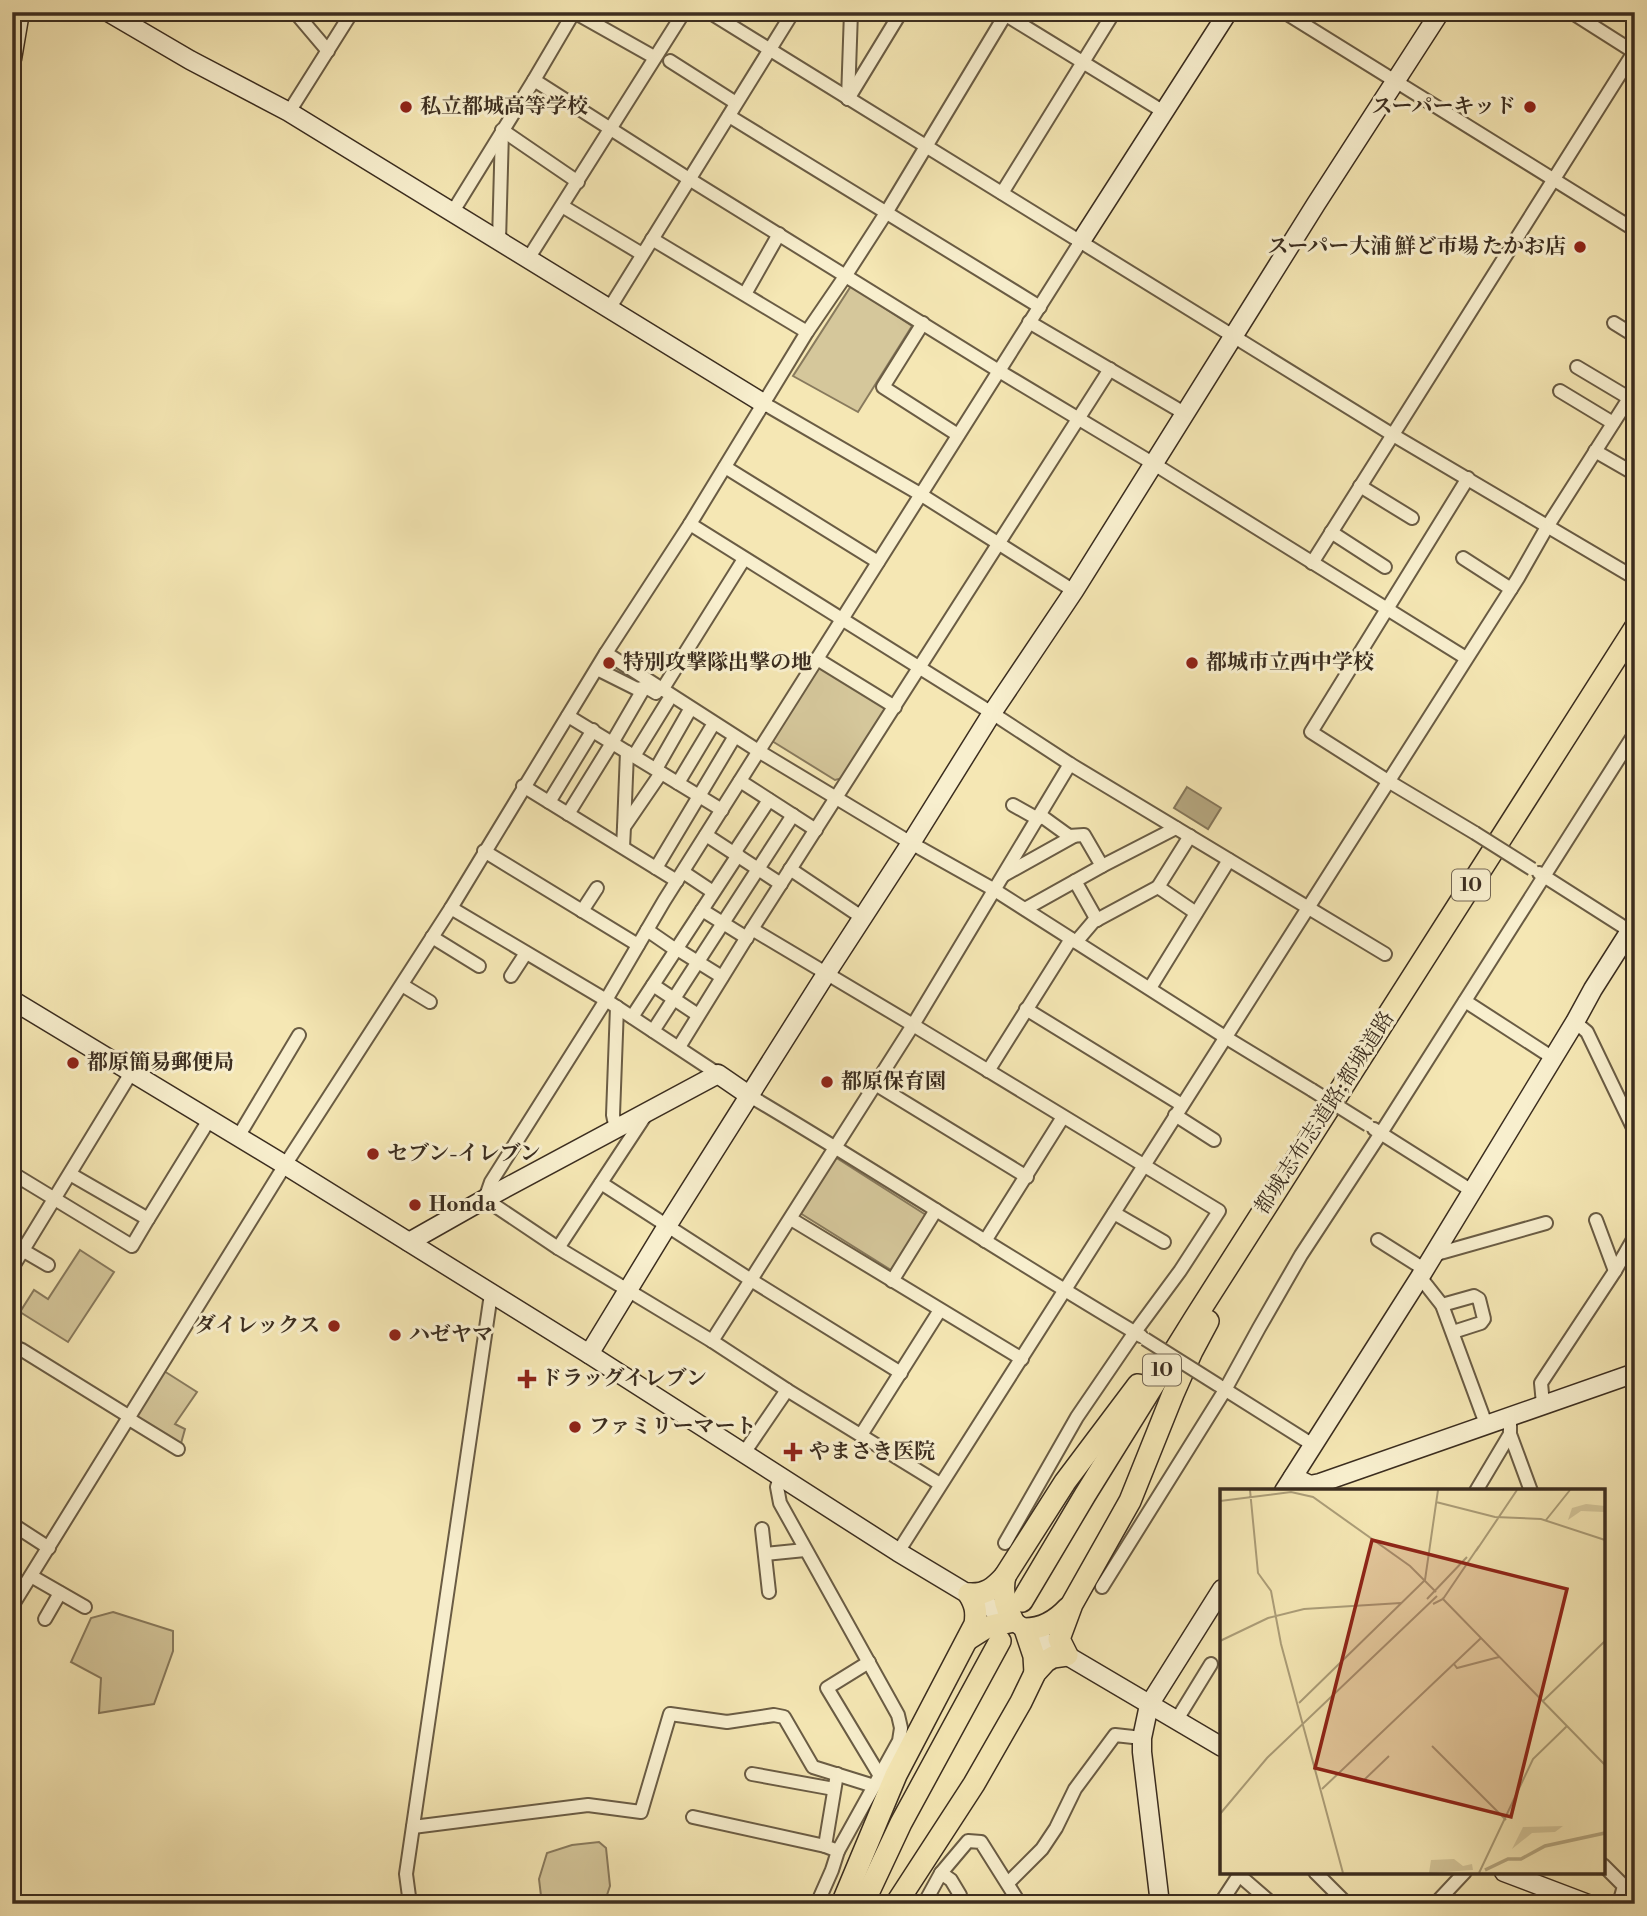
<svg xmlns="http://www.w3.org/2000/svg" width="1647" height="1916" viewBox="0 0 1647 1916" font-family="'Libre Bodoni','Noto Serif JP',serif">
	<rect width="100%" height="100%" fill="#f5e7b4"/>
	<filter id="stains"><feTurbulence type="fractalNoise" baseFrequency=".00286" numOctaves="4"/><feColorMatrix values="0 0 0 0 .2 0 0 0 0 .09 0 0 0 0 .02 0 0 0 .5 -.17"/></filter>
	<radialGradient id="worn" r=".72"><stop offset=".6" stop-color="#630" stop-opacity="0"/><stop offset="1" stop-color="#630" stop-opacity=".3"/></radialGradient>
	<g fill="#d5c79b" stroke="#887a5d" stroke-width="2">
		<polygon points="851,286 912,326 858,412 793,376"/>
		<polygon points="819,664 888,705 843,778 835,780 772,741"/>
		<polygon points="835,1157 926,1215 891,1270 800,1213"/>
		<polygon points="80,1250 114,1272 68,1342 20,1312 34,1290 48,1299"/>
		<polygon points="164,1371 197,1392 175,1424 185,1429 180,1447 134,1416"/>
		<polygon points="113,1612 173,1631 173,1651 154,1704 99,1713 101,1678 71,1662 91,1618"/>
		<polygon points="599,1842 606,1848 610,1886 604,1904 542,1904 539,1879 547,1853 572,1845"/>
	</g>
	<polygon fill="#b6a881" stroke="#85775a" stroke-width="2" points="1187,787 1221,808 1208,829 1174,808"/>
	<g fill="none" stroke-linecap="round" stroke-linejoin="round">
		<defs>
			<g id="street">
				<polyline points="295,12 328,51"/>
				<polyline points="574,12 654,57"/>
				<polyline points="709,12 1393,435 1635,578"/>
				<polyline points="1001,12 1164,112"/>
				<polyline points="1284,12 1635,230"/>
				<polyline points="670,61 736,103"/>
				<polyline points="534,80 689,179 999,371 1154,464 1466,658"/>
				<polyline points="848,99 901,12"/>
				<polyline points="848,99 851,12"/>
				<polyline points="289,112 352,12"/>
				<polyline points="729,116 1040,307"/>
				<polyline points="502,130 578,182"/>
				<polyline points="1002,193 1114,12"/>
				<polyline points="562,206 642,254"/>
				<polyline points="452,213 534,80 574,12"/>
				<polyline points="652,239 807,332"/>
				<polyline points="499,241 502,131"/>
				<polyline points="528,259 684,12"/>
				<polyline points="745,294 779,234"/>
				<polyline points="609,309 793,12"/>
				<polyline points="1029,322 1184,413"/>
				<polyline points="923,323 883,387 958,435"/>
				<polyline points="1614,323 1635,336"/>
				<polyline points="1577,367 1634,401"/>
				<polyline points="1560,391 1613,423"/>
				<polyline points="763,403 920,494 1074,591"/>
				<polyline points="1595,451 1635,474"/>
				<polyline points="725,467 878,562"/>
				<polyline points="1468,478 1311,732 1388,781 1475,833"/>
				<polyline points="1360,486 1412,518"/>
				<polyline points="690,524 992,713 1070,764 1385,954"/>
				<polyline points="1331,532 1385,567"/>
				<polyline points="1463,558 1511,589"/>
				<polyline points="1312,563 1634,52 1571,12"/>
				<polyline points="606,653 760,752 911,843 993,889 1225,1037 1312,1090"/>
				<polyline points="817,659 895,707"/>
				<polyline points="597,669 637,689 646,687 656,693"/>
				<polyline points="662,690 744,559"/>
				<polyline points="568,716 722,810"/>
				<polyline points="634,756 668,701"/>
				<polyline points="1070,764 913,1025 712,1341 558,1248 485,1199 491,1182 606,1000 664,901 1081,241"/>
				<polyline points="656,769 688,713"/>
				<polyline points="740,781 816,830"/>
				<polyline points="678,783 711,728"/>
				<polyline points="523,786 677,881"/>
				<polyline points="549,802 593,730"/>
				<polyline points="1013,805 1038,819"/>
				<polyline points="568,814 612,743 644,688"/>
				<polyline points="624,827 627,752"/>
				<polyline points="706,835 781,884"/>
				<polyline points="1190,836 1158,887 1196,913"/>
				<polyline points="623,847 624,827 661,773"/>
				<polyline points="484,851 638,945"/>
				<polyline points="734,853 769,800"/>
				<polyline points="1102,866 1176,828"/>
				<polyline points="656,868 732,741"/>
				<polyline points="790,869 863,918"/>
				<polyline points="683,872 713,892"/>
				<polyline points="1539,873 1630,931"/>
				<polyline points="1004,875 1074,836"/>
				<polyline points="1075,881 1097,920"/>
				<polyline points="451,908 606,1000 718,1074"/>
				<polyline points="1025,909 1102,866 1084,835 1069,836 1040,815"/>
				<polyline points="702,910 747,938"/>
				<polyline points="582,911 597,888"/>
				<polyline points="752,929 913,1025 1219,1211 1180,1271 1135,1332 1077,1417 1005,1543"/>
				<polyline points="647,930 676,950"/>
				<polyline points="432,937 479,966"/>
				<polyline points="1076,942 1093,922 1158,887"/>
				<polyline points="677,949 722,977"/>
				<polyline points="511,976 526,953"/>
				<polyline points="402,985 430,1002"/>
				<polyline points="653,985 698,1015"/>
				<polyline points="1150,988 1229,860"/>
				<polyline points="1465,1001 1553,1058"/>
				<polyline points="1026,1009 1182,1105"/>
				<polyline points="632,1017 738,855"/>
				<polyline points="1575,1022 1587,1032 1635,1132"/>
				<polyline points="653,1031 793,815"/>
				<polyline points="679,1047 752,929 1110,369"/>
				<polyline points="988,1071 1071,939"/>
				<polyline points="875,1084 1027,1177"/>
				<path d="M750,1096C882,1174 1009,1258 1141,1336"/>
				<polyline points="1175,1115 1214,1140"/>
				<polyline points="616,1129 613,1115 617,1007"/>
				<polyline points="1374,1129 1472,1191"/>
				<polyline points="238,1137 299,1035"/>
				<polyline points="12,1173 132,1246 148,1219 70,1174"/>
				<polyline points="601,1183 751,1280 901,1373"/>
				<polyline points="1114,1213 1164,1242"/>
				<polyline points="148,1219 209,1120"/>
				<polyline points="791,1219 1022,1359"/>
				<polyline points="1596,1220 1615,1271"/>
				<polyline points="1378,1240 1424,1269"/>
				<polyline points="985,1241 1063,1117"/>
				<polyline points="12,1244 48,1265"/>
				<polyline points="558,1248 647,1113"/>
				<polyline points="1433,1255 1546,1223"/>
				<polyline points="12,1268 131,1073"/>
				<polyline points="1420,1277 1442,1305 1486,1424"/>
				<polyline points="892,1281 936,1210"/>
				<polyline points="1442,1305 1474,1296 1479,1299 1484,1319 1481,1323 1453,1332"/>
				<polyline points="712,1341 787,1390 940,1484"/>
				<polyline points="12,1346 22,1350 130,1417"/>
				<polyline points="1221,1387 1313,1445"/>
				<polyline points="1543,1404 1541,1383 1615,1271 1635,1236"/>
				<polyline points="129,1419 178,1449"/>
				<polyline points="1510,1434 1531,1491"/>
				<polyline points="861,1435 940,1310"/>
				<polyline points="744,1453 787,1390"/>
				<polyline points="780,1477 777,1487 780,1503 898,1715 901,1728 899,1741 838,1851"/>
				<polyline points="1476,1491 1510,1434 1510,1416"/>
				<polyline points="12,1524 49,1548"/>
				<polyline points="762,1529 769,1592"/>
				<polyline points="898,1552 1518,578 1547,527 1635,389"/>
				<polyline points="765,1554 805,1550"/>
				<polyline points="31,1576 85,1607"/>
				<polyline points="1102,1587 1225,1390 1259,1328 1301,1255 1381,1133 1635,733"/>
				<polyline points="12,1606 285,1165 451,908 606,653 690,524 807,332 846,275 886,213 1007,12"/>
				<polyline points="45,1619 60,1593"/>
				<polyline points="869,1662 827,1688 880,1776"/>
				<polyline points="1176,1721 1211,1664"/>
				<polyline points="752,1774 834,1789"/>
				<polyline points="693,1817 825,1846"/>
				<polyline points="413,1827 588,1805 641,1812 670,1714 727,1722 774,1715 784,1717 813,1767 874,1786"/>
				<polyline points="1603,1865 1624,1886 1619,1904"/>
				<polyline points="1315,1872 1347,1904"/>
				<polyline points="1239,1875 1269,1901"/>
				<polyline points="1008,1883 1042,1849 1056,1828 1075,1789 1115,1735 1142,1738"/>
				<polyline points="410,1904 406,1874 491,1294"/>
				<polyline points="817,1904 832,1870 838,1851 825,1846 837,1774"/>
				<polyline points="924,1904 941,1873"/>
				<polyline points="958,1904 960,1895 951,1880 941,1873 968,1841 981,1842 1020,1904"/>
				<polyline points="1220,1904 1241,1872"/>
				<polyline points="1435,1904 1465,1872"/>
			</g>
			<g id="secondary">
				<polyline points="108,12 190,60 289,112 763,403"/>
				<polyline points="12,59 20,12"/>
				<polyline points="1081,241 1228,12"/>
				<polyline points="12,1000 285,1165 589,1354 898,1552 1013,1621 1049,1645 1222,1747"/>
				<polyline points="409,1242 485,1199 718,1074 750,1096"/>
				<polyline points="589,1354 667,1226 826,974 911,843 992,713 1074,591 1316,204 1440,12"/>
				<polyline points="1293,1477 1310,1485 1320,1483 1635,1373"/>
				<polyline points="1284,1491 1420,1277 1575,1022 1593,989 1635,923"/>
				<polyline points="1504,1872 1588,1904"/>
				<polyline points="1160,1904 1142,1752 1142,1738 1149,1705 1222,1589"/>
			</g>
			<g id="highway">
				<path d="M969,1594C986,1595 994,1588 1005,1576L1065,1482L1138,1385"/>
				<polyline points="1022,1601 1085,1495 1195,1318 1635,628"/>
				<path d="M968,1639L987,1627L1013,1621C1005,1606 1001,1592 1005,1576"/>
				<path d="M1035,1673L1034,1656L1025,1629C1043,1629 1056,1621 1068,1608"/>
				<path d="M842,1904L896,1775L975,1624C977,1611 975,1604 969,1594"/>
				<polyline points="863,1904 901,1823 1000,1641"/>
				<polyline points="896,1904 974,1784 1021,1702 1035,1673 1046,1661 1053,1657 1067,1655 1059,1639 1072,1604 1130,1501 1173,1394 1192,1351 1208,1321"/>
			</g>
		</defs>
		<use href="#street" stroke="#6a5c44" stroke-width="16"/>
		<use href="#secondary" stroke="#3b2d1f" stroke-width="21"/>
		<use href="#highway" stroke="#3b2d1f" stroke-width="24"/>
		<use href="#street" stroke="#f8efce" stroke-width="12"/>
		<use href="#secondary" stroke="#f8efce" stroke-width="18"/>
		<use href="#highway" stroke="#f5e7b4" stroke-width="21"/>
		<defs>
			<g id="street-bridge">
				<polyline points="1475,833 1532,869"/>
				<polyline points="1312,1090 1368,1125"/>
				<polyline points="1145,1339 1218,1385"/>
			</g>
		</defs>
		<use href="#street-bridge" stroke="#6a5c44" stroke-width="16" stroke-linecap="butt"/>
		<use href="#street-bridge" stroke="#f8efce" stroke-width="12"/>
	</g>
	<g fill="#8f2418" stroke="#f8efce" stroke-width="2.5">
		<circle cx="406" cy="107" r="7"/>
		<circle cx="1530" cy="107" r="7"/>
		<circle cx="1580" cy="247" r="7"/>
		<circle cx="609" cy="663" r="7"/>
		<circle cx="1192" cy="663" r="7"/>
		<circle cx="73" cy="1063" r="7"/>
		<circle cx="827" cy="1082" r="7"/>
		<circle cx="373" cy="1154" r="7"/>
		<circle cx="415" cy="1205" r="7"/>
		<circle cx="334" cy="1326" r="7"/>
		<circle cx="395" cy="1335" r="7"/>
		<path d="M523.5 1368.5h7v7h7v7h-7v7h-7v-7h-7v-7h7z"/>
		<circle cx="575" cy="1427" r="7"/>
		<path d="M789.5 1441.5h7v7h7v7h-7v7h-7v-7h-7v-7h7z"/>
	</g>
	<g text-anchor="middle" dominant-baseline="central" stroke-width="6" stroke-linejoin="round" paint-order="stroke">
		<g fill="#f8efce" stroke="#746754" stroke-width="2">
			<rect x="1452" y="869.5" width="38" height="31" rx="5"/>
			<rect x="1143" y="1354.5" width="38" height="31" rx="5"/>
		</g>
		<g font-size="19" font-weight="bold" fill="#3b2d1f">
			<text x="1471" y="885">10</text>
			<text x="1162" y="1370">10</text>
		</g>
		<g font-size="21" font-weight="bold" fill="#3b2d1f" stroke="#f8efce" text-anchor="start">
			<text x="420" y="107">私立都城高等学校</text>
			<text x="1516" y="107" text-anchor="end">スーパーキッド</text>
			<text x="1566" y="247" text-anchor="end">スーパー大浦 鮮ど市場 たかお店</text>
			<text x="623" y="663">特別攻撃隊出撃の地</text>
			<text x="1206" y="663">都城市立西中学校</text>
			<text x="87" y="1063">都原簡易郵便局</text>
			<text x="841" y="1082">都原保育園</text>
			<text x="387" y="1154">セブン-イレブン</text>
			<text x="429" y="1205">Honda</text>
			<text x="320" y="1326" text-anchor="end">ダイレックス</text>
			<text x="409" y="1335">ハゼヤマ</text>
			<text x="541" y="1379">ドラッグイレブン</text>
			<text x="589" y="1427">ファミリーマート</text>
			<text x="809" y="1452">やまさき医院</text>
		</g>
		<g font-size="21" fill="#3b2d1f" stroke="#f8efce">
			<text transform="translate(1325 1113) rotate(-57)">都城志布志道路;都城道路</text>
		</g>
	</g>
	<g transform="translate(1220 1489)">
		<rect width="385" height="385" fill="#f5e7b4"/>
		<path d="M366,15L385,17V23L361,22L348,31L352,19ZM343,337L335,343L312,344L292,360L303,338ZM234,370L243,377L252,375L253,381L209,384L211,371Z" fill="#d5c79b"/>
		<path fill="none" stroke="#b6a881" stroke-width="3.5" d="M265,381L288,370H301L325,357L385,344"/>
		<path fill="none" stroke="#ab9d78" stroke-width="2" d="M30,1L38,84L51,102L61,155L123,384M0,12L71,3L93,8L190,77L216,103M216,13L275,28L321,30L385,51M326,31L350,1M256,62L297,1M222,109L385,276M207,110L247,68M213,115L223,110L259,57M0,152L48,129L84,120L181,114M234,175L237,179L279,168M323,212L385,152M79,214L205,91L218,1M212,257L286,331M143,292L169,267M102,300L261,149M0,325L47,269L217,107M259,384L313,270L347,237"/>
		<path fill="#8f2418" fill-opacity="0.15" stroke="#8f2418" stroke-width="3.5" d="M152,51L347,100L291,328L95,279Z"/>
		<rect width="385" height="385" fill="none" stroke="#3b2d1f" stroke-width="3.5"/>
	</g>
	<rect width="1647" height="1916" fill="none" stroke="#f5e7b4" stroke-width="42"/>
	<rect x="14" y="14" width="1619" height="1888" fill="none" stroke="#3b2d1f" stroke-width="3.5"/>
	<rect x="21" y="21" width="1605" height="1874" fill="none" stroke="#3b2d1f" stroke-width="2"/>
	<rect width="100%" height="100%" filter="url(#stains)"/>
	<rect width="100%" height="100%" fill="url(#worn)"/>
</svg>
